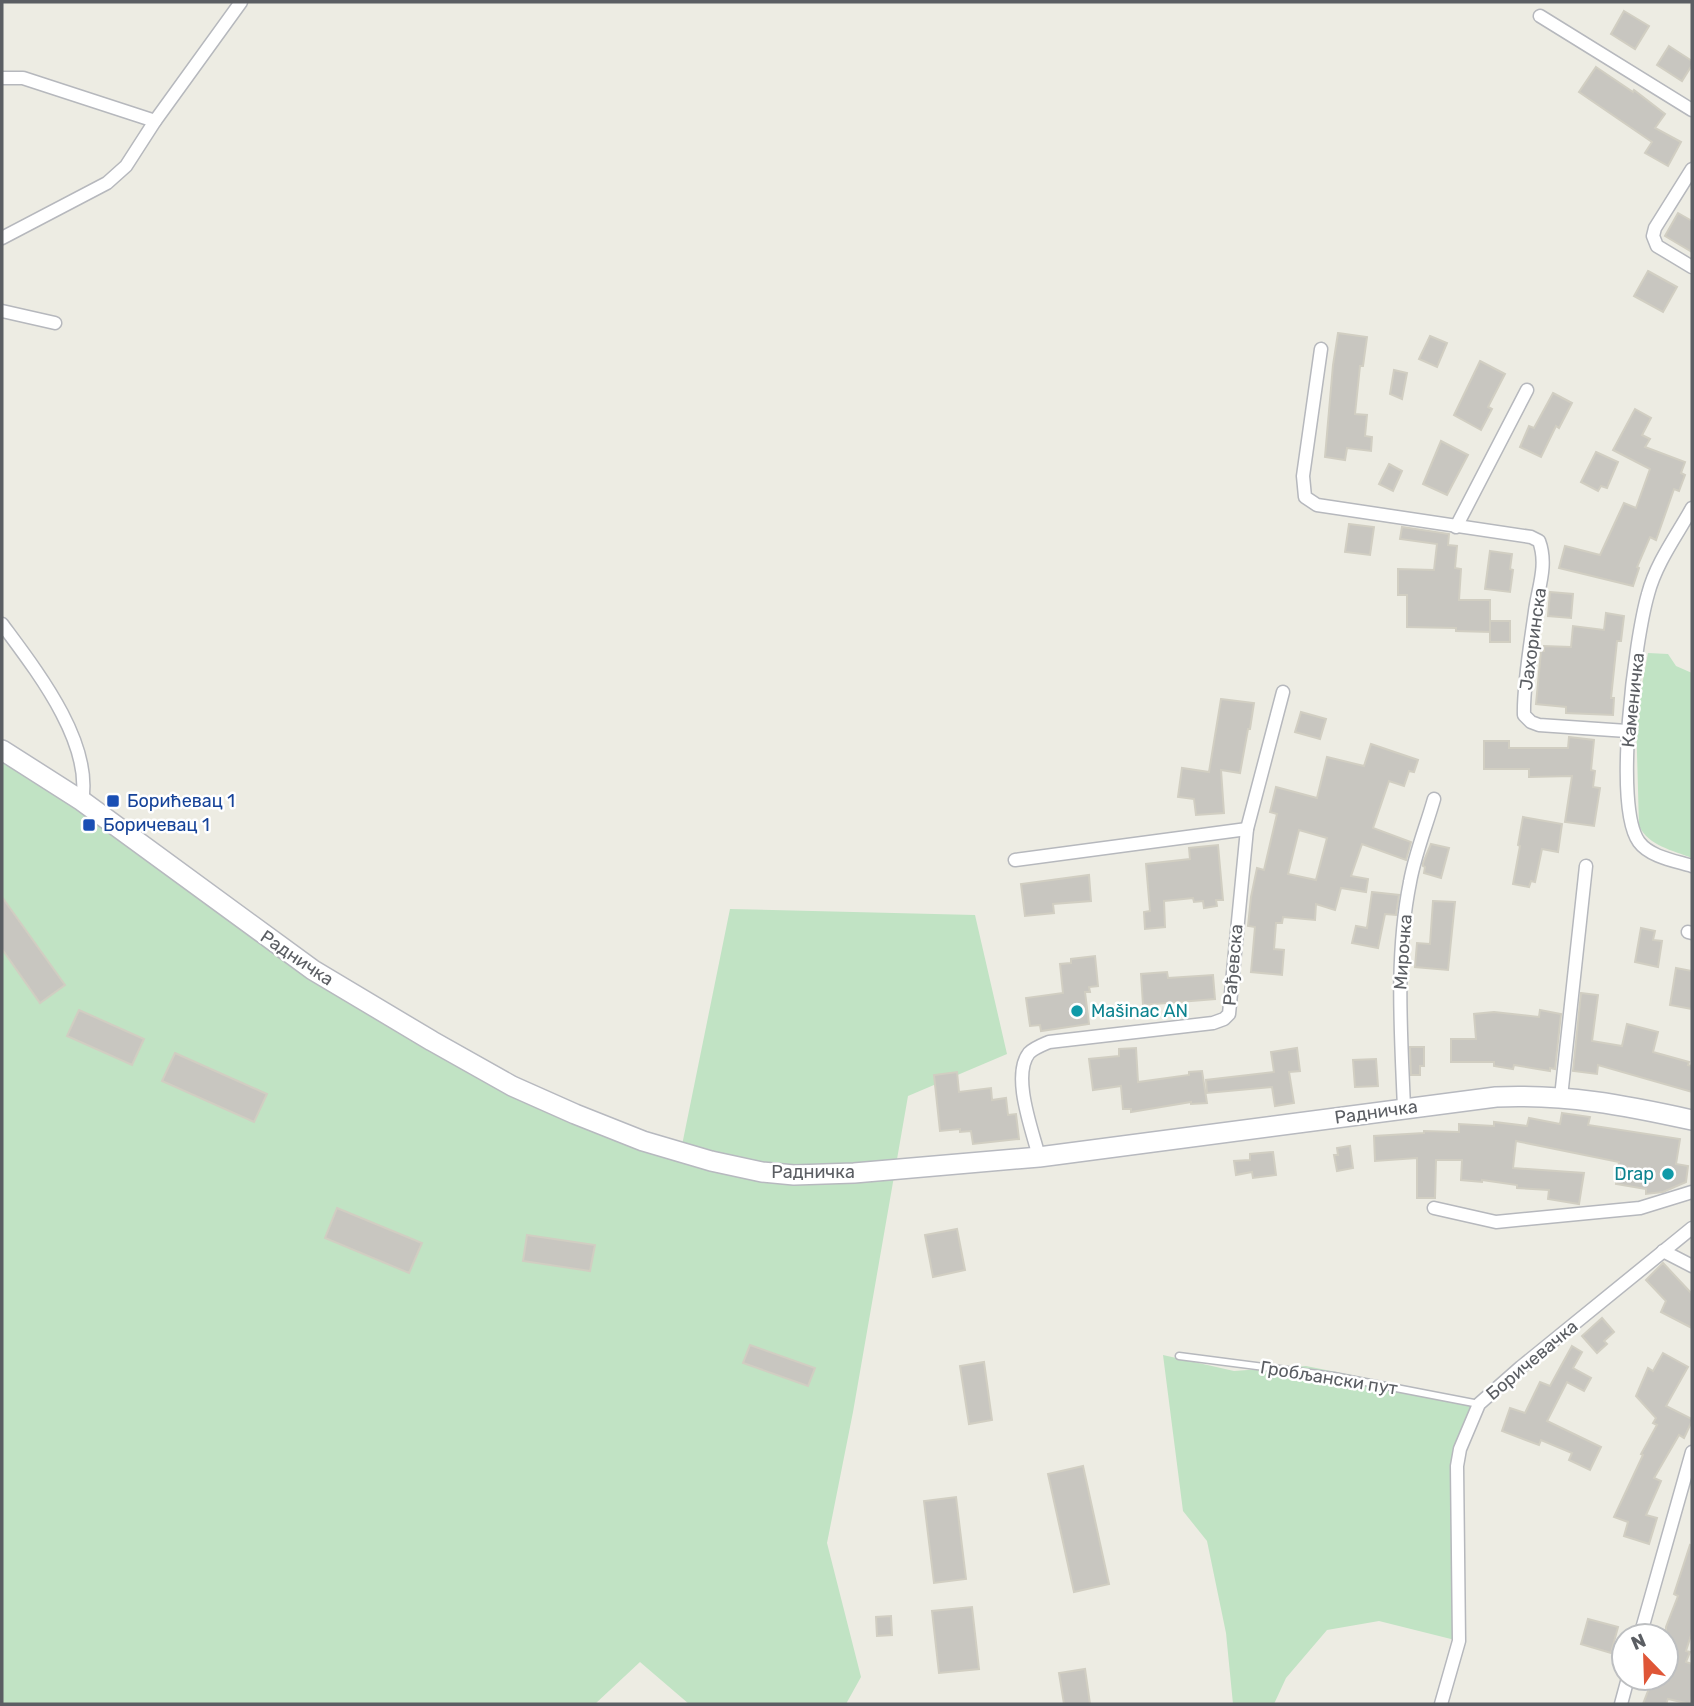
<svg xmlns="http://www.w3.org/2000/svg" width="1694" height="1706" viewBox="0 0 1694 1706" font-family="Rubik,sans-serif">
	<rect width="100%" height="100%" fill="#edece3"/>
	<g fill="#c1e3c4">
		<path d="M1648,653L1668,654L1676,666L1692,673V858C1672,850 1649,846 1639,826L1636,717Z"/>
		<polygon points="2,758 50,788 313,978 679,1160 730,909 975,915 1007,1054 908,1096 853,1412 827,1543 861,1677 846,1704 689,1704 640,1662 595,1704 2,1704"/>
		<polygon points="1163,1355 1234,1371 1306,1366 1457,1396 1479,1404 1460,1449 1459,1641 1379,1621 1327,1630 1286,1678 1274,1704 1233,1704 1226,1633 1207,1541 1183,1511"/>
	</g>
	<g fill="#c8c6c0" stroke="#d1cec2" stroke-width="2" fill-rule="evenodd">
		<polygon points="1624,11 1649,26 1635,49 1611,34"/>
		<polygon points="1669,46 1692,61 1692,65 1682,81 1657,65"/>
		<polygon points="1596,67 1633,92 1634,90 1665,114 1655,128 1681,142 1668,166 1645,153 1652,142 1579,92"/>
		<polygon points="1678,213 1692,221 1692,252 1665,236"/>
		<polygon points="1648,271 1677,287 1663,312 1634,296"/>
		<polygon points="1338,333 1367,337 1363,366 1360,366 1355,414 1367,415 1365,436 1372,437 1371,451 1347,448 1345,460 1325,457 1333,365"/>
		<polygon points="1430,336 1447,343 1437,367 1419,359"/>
		<polygon points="1480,361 1505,374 1488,407 1492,409 1481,430 1454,415"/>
		<polygon points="1394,370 1407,373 1402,399 1390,394"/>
		<polygon points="1553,393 1572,403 1559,428 1556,426 1541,457 1520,447 1529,426 1534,428"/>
		<polygon points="1635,409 1651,418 1642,435 1650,439 1645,447 1685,462 1681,473 1685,475 1679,491 1674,489 1656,540 1650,537 1637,567 1639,568 1633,586 1559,568 1565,546 1600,555 1624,503 1636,508 1650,469 1613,450"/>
		<polygon points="1441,441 1468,455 1447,495 1423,484"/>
		<polygon points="1596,452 1618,462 1607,488 1601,486 1598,491 1581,482"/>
		<polygon points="1389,464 1402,471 1393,491 1379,484"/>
		<polygon points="1349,524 1374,527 1370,555 1345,552"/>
		<polygon points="1402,527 1449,534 1448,545 1457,546 1455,568 1461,569 1459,600 1490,600 1490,632 1456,631 1456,628 1407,627 1407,595 1398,595 1398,569 1434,570 1437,544 1400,539"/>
		<polygon points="1490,551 1512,554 1510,569 1513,570 1510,592 1485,589"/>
		<polygon points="1550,592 1573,594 1571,618 1548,616"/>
		<polygon points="1606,613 1624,616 1621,641 1617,641 1611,698 1614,698 1613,715 1566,713 1566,707 1536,704 1541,651 1544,651 1544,646 1571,647 1573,626 1604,630"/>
		<rect x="1490" y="621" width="20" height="21"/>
		<polygon points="1221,699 1254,703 1250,729 1248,729 1240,773 1221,770 1224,813 1196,815 1194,799 1178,797 1182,768 1209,772"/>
		<polygon points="1301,712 1326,719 1320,739 1295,732"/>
		<polygon points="1569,737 1594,740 1591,770 1595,771 1593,787 1600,788 1594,826 1565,822 1572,776 1529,777 1529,769 1484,769 1484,741 1509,741 1509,748 1568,748"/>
		<path d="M1371,744L1418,760L1414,772L1409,771L1404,786L1389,781L1373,828L1411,842L1406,860L1362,844L1351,876L1368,879L1366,892L1341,888L1335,910L1316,904L1315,920L1283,917L1282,923H1276L1274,949L1284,950L1282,975L1251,972L1255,927L1248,926L1251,897L1257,868L1264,870L1277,814L1270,812L1276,787L1317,798L1327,757L1364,766ZM1299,830L1327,838L1316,880L1288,874Z"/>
		<polygon points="1523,817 1562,824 1558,852 1542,849 1535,882 1531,881 1529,887 1513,884 1520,846 1518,845"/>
		<polygon points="1431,844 1449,848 1441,878 1424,873 1425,867 1423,866 1423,863"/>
		<polygon points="1218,845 1223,900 1216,900 1217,906 1204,908 1203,901 1194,902 1193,898 1164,901 1165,927 1145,929 1144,912 1150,911 1146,864 1190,859 1189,848"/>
		<polygon points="1089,875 1091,901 1053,904 1054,913 1025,916 1021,884"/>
		<polygon points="1372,892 1399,895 1396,915 1385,914 1378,948 1352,943 1356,926 1367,928"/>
		<polygon points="2,897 65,985 40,1003 2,949"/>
		<polygon points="1433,901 1455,902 1448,970 1415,967 1417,943 1430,944"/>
		<polygon points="1641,928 1655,931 1653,940 1662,941 1658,967 1635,962"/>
		<polygon points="1095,956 1098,986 1089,987 1090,992 1085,992 1089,1024 1041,1031 1040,1025 1030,1026 1026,998 1063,993 1060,964 1071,963 1071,959"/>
		<polygon points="1676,968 1692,971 1692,1009 1670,1005"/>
		<polygon points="1167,972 1168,978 1213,975 1215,999 1143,1005 1141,974"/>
		<polygon points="1581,993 1598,995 1592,1041 1622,1046 1627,1024 1658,1032 1653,1052 1689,1062 1688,1065 1692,1066 1692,1092 1598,1065 1597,1074 1573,1071"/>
		<polygon points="79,1010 144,1039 132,1065 67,1036"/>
		<polygon points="1540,1010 1561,1014 1555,1069 1550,1068 1550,1071 1514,1065 1513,1069 1494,1066 1494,1062 1451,1062 1451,1039 1476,1039 1474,1014 1494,1012 1539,1017"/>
		<polygon points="1410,1047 1424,1047 1424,1066 1420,1066 1420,1075 1411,1075"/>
		<polygon points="1136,1048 1138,1082 1189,1075 1189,1072 1202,1071 1207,1103 1191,1104 1191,1102 1131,1112 1131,1109 1123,1109 1121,1086 1093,1090 1089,1059 1119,1056 1119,1049"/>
		<polygon points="1297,1048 1300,1071 1289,1072 1294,1103 1275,1106 1272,1087 1207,1093 1206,1080 1274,1072 1271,1052"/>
		<polygon points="175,1053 267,1094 254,1122 162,1081"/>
		<polygon points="1376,1059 1378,1086 1355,1087 1353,1060"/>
		<polygon points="957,1072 959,1092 991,1088 992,1100 1006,1098 1008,1115 1016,1114 1019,1139 973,1144 971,1131 960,1132 960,1129 940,1131 934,1075"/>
		<polygon points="1562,1113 1590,1117 1588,1125 1680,1139 1676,1164 1688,1166 1686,1182 1663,1192 1646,1194 1646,1189 1616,1184 1619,1162 1516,1141 1513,1168 1584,1173 1579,1204 1548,1199 1549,1190 1517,1188 1517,1185 1482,1180 1482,1182 1461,1180 1462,1160 1436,1160 1435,1198 1417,1198 1417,1158 1375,1161 1374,1136 1424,1133 1424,1131 1459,1132 1459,1124 1494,1126 1494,1122 1527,1126 1529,1118 1560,1124"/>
		<polygon points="1350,1146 1353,1168 1337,1171 1334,1155 1338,1155 1337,1148"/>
		<polygon points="1273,1152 1276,1175 1253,1178 1252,1172 1236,1175 1234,1161 1250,1160 1250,1154"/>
		<polygon points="337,1208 422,1243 409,1273 325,1238"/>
		<polygon points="957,1229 965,1270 933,1277 925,1235"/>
		<polygon points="527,1235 595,1245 590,1271 523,1261"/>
		<polygon points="1663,1263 1692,1294 1692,1328 1661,1312 1666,1301 1646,1280"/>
		<polygon points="1602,1318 1614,1332 1604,1341 1607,1344 1597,1353 1582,1336"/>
		<polygon points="750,1345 815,1368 808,1386 743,1363"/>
		<polygon points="1572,1346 1582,1352 1573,1368 1591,1378 1584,1391 1567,1382 1547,1421 1601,1447 1590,1470 1569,1460 1572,1453 1541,1440 1539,1445 1502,1431 1510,1408 1525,1413 1540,1382 1550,1386"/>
		<polygon points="1663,1353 1688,1367 1666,1406 1692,1419 1692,1421 1684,1438 1679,1435 1654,1478 1661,1481 1646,1515 1657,1518 1649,1544 1624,1536 1628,1522 1614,1517 1643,1455 1641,1454 1657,1425 1653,1423 1656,1418 1636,1396 1648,1368 1653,1371"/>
		<polygon points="984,1362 992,1420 969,1424 960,1366"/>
		<polygon points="1083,1466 1109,1584 1074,1592 1048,1474"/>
		<polygon points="956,1497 966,1579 934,1583 924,1501"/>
		<polygon points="1690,1545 1692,1546 1692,1632 1686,1651 1690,1652 1686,1662 1692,1664 1692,1696 1690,1704 1668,1699 1666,1704 1643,1704 1653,1678 1666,1678 1666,1627 1678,1596 1674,1594"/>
		<polygon points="972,1607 979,1669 939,1673 932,1611"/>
		<polygon points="891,1616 892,1635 877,1636 876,1617"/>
		<polygon points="1588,1619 1618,1627 1611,1653 1581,1644"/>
		<polygon points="1085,1669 1090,1704 1064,1704 1059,1673"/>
	</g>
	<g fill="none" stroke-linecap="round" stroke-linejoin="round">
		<defs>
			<polyline id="lane" points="1179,1356 1334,1376 1479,1404"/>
			<g id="street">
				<polyline points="1540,16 1692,110"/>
				<polyline points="2,78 23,78 155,121"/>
				<polyline points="1692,169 1655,228 1653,236 1657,246 1692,267"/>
				<polyline points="2,238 107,183 126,166 155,121 241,2"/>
				<polyline points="2,311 55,323"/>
				<path d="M1321,349L1303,476L1305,497L1317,505L1531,537L1539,541C1548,565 1538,588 1535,611C1531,641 1523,686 1524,715L1531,722L1539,725L1627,731"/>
				<path d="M1692,508C1677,535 1656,563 1648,594C1635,639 1613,806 1639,842C1650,857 1676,861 1692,866"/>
				<polyline points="1456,527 1527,390"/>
				<path d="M2,624C36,670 93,742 82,801"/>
				<polyline points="1015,860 1247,829"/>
				<polyline points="1688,932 1692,933"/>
				<polyline points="1561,1097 1586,866"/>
				<path d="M1404,1108C1401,1033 1395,956 1410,882C1415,854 1426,827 1434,799"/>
				<path d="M1039,1157C1033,1132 1011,1076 1029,1053C1034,1048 1042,1045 1049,1042L1213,1023L1224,1019L1229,1014L1247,829L1283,692"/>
				<polyline points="1434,1208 1496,1222 1640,1208 1692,1192"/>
				<polyline points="1663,1251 1692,1266"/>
				<polyline points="1640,1636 1692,1452"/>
				<polyline points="1441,1704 1459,1641 1457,1466 1460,1449 1479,1404 1521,1367 1692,1228"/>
				<polyline points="1621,1704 1628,1678"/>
			</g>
			<path id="secondary" d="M2,750L82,801L313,970L432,1041L512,1086L575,1114L643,1141L711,1161L762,1172L794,1175L854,1173L1039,1157L1496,1097C1567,1094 1624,1105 1692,1120"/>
		</defs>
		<use href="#lane" stroke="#b6b8bd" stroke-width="9"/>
		<use href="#street" stroke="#b6b8bd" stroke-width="15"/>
		<use href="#secondary" stroke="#b7b9bf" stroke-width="22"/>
		<use href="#lane" stroke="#fff" stroke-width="6"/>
		<use href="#street" stroke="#fff" stroke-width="12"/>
		<use href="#secondary" stroke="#fff" stroke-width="19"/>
	</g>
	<g fill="#1a4fb4" stroke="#fff" stroke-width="2.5">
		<rect x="106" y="794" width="14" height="14" rx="3.5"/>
		<rect x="82" y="818" width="14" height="14" rx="3.5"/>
	</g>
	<g fill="#0f9aa8" stroke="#fff" stroke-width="2.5">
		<circle cx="1077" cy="1011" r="7"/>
		<circle cx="1668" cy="1174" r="7"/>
	</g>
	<g text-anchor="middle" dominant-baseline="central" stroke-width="5" stroke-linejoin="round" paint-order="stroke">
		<g font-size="18" fill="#5b5e63" stroke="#fff">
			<text transform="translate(1533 639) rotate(-82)">Јахоринска</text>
			<text transform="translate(1633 700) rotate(-84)">Каменичка</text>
			<text transform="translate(1403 952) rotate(-86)">Мирочка</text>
			<text transform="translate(297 958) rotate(34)">Радничка</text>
			<text transform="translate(1233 965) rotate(-85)">Рађевска</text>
			<text transform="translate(1376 1112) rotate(-8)">Радничка</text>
			<text x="813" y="1172">Радничка</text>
			<text transform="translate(1532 1360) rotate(-40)">Боричевачка</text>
			<text transform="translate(1329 1378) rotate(9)">Гробљански пут</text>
		</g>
		<g font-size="18" fill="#164399" stroke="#fff" text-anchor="start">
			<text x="127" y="801">Борићевац 1</text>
			<text x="103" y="825">Боричевац 1</text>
		</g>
		<g font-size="18" fill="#0d838f" stroke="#fff" text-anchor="start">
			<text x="1091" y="1011">Mašinac AN</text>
			<text x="1654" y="1174" text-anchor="end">Drap</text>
		</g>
	</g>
	<rect width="1694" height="1706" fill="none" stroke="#5b5e63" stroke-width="7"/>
	<g transform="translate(1645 1657) rotate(337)"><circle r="33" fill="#ffffff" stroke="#bdbfc1" stroke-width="2"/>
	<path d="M0-5L12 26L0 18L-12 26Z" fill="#df5637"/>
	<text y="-10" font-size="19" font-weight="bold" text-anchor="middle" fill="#5b5e63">N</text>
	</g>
</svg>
